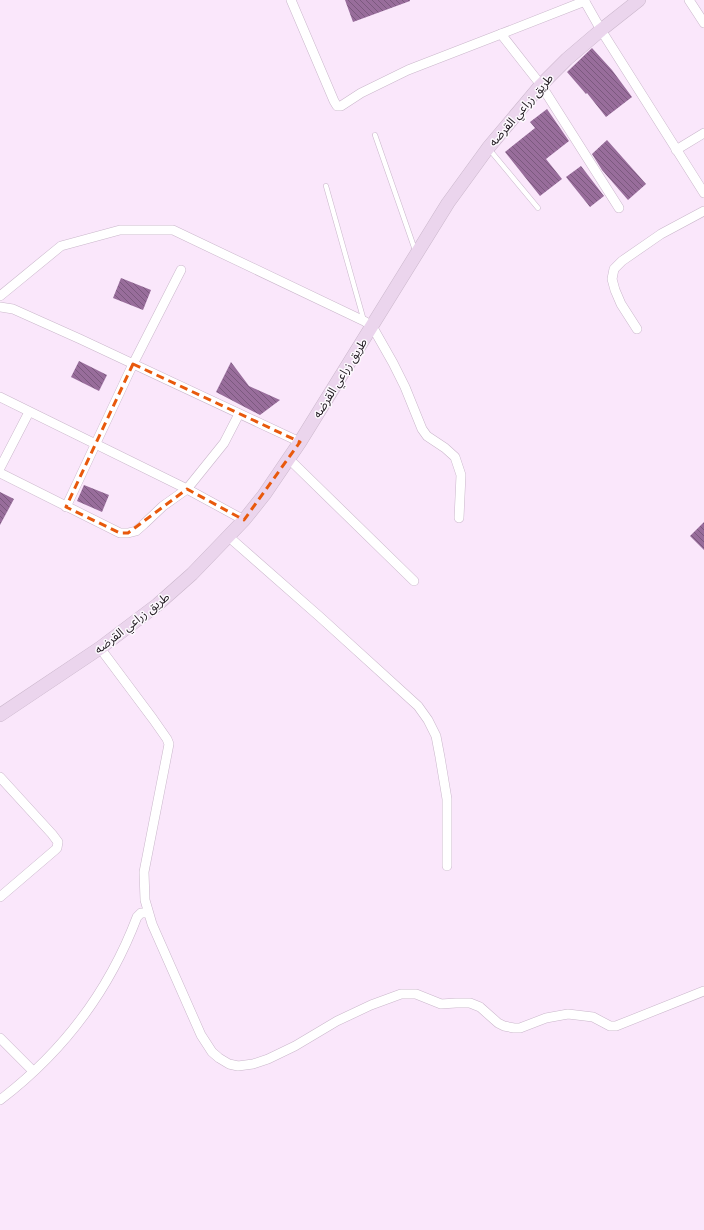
<svg xmlns="http://www.w3.org/2000/svg" width="704" height="1230" viewBox="0 0 704 1230" font-family="Roboto,'Noto Sans Arabic',sans-serif">
	<defs>
		<pattern id="building-back-hatch" width="6" height="6" patternUnits="userSpaceOnUse"><rect width="6" height="6" fill="#986d9b"/><path d="M-1 5l2 2M0 0l6 6M5-1l2 2" fill="none" stroke="#7b597e"/></pattern>
	</defs>
	<rect width="100%" height="100%" fill="#fae7fb"/>
	<g fill="url(#building-back-hatch)">
		<polygon points="345,0 410,0 410,1 353,22"/>
		<polygon points="592,48 612,70 632,97 606,117 587,93 586,94 567,72"/>
		<polygon points="547,109 569,141 546,159 562,179 540,196 505,152 535,128 530,122"/>
		<polygon points="607,140 646,184 628,200 602,170 592,154"/>
		<polygon points="581,166 604,196 590,207 566,177"/>
		<polygon points="121,278 151,290 143,310 113,298"/>
		<polygon points="79,361 107,375 99,391 71,377"/>
		<polygon points="231,362 249,386 280,400 260,415 216,392"/>
		<polygon points="84,485 109,495 102,512 77,501"/>
		<polygon points="0,492 14,499 0,525"/>
		<polygon points="704,522 704,550 690,536"/>
	</g>
	<g fill="none" stroke-linecap="round" stroke-linejoin="round">
		<defs>
			<g id="lane">
				<polyline points="375,135 415,250"/>
				<polyline points="489,149 538,208"/>
				<polyline points="326,186 364,321"/>
			</g>
			<g id="street">
				<polyline points="291,0 334,101 337,106 341,106 361,93 408,70 501,34 541,85 619,208"/>
				<polyline points="584,0 601,30 704,193"/>
				<polyline points="689,0 704,23"/>
				<polyline points="501,34 585,1"/>
				<polyline points="676,150 704,133"/>
				<polyline points="0,296 61,246 120,230 173,230 364,321 372,326 393,363 405,387 422,429 427,436 445,448 455,457 461,475 459,518"/>
				<polyline points="0,307 13,309 80,339 300,442"/>
				<polyline points="637,329 621,304 615,290 612,279 614,269 622,261 661,234 704,211"/>
				<polyline points="0,397 187,489 244,520"/>
				<polyline points="289,459 414,581"/>
				<polyline points="0,468 29,412"/>
				<polyline points="0,473 120,533 128,533 136,531 144,524 163,506 187,489 224,443 239,414"/>
				<polyline points="66,507 133,364 181,270"/>
				<polyline points="229,537 320,617 418,706 428,720 436,736 440,757 447,799 447,866"/>
				<polyline points="100,648 153,719 167,739 169,744 144,872 145,900 152,924 201,1035 212,1052 219,1058 229,1064 238,1066 253,1064 268,1059 295,1046 337,1021 371,1005 401,994 416,994 441,1004 456,1003 470,1003 480,1007 498,1023 504,1026 514,1028 520,1028 546,1018 568,1014 593,1017 610,1026 616,1026 704,991"/>
				<polyline points="0,777 52,834 58,842 57,848 55,850 0,897"/>
				<polyline points="0,1038 33,1071"/>
				<path d="M0,1100C63,1052 109,991 137,917L141,913H147"/>
			</g>
			<polyline id="secondary" points="0,715 100,648 157,605 192,574 244,520 264,495 300,442 448,203 488,148 541,85 567,59 601,30 639,0"/>
		</defs>
		<use href="#lane" stroke="#cab7cb" stroke-width="5.5"/>
		<use href="#street" stroke="#cab7cb" stroke-width="10"/>
		<use href="#secondary" stroke="#cab7cb" stroke-width="14"/>
		<use href="#lane" stroke="#fff" stroke-width="4.5"/>
		<use href="#street" stroke="#fff" stroke-width="9"/>
		<use href="#secondary" stroke="#ebd5ed" stroke-width="13"/>
	</g>
	<path fill="none" stroke="#e8590c" stroke-width="3" stroke-dasharray="8 5" stroke-linejoin="round" d="M133,364L300,442L244,520L187,489L128,533H120L66,507Z"/>
	<g text-anchor="middle" dominant-baseline="central" stroke-width="3" stroke-linejoin="round" paint-order="stroke">
		<g font-size="12" fill="#1f181f" stroke="#fdfafe">
			<text transform="translate(521 110) rotate(-49)">طريق زراعي القرضه</text>
			<text transform="translate(340 378) rotate(-58)">طريق زراعي القرضه</text>
			<text transform="translate(132 623) rotate(-38)">طريق زراعي القرضه</text>
		</g>
	</g>
</svg>
